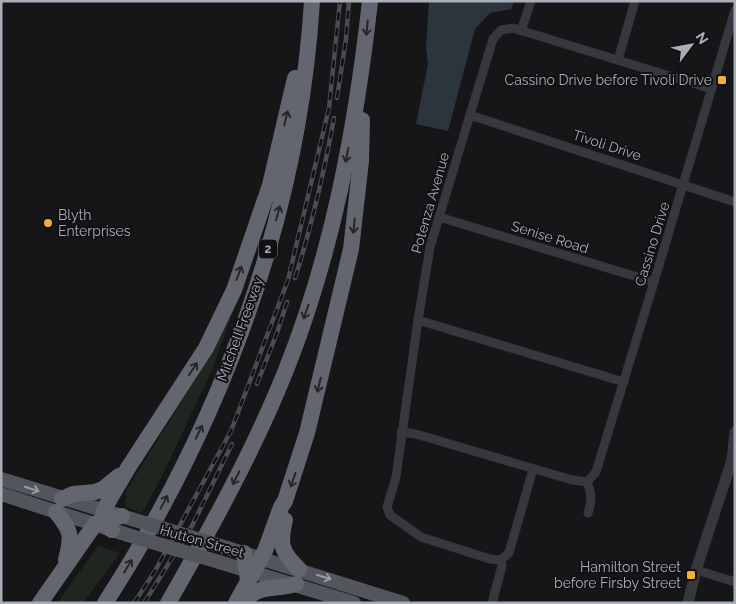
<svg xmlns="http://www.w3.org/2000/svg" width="736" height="604" viewBox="0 0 736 604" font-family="Raleway,sans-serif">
	<rect width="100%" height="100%" fill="#161618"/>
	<g fill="#1e261f">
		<polygon points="236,302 213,368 162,476 142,513 125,507 126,491 205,364"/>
		<polygon points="98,546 120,553 83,603 57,603"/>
	</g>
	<polygon fill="#2c353c" points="429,1 514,1 511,9 490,13 475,29 448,131 416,124 428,64 426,48"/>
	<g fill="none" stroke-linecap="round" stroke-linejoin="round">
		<g stroke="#37383d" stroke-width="9">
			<polyline points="521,31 531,1"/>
			<polyline points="618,60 635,1"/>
			<polyline points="470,115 735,202"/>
			<polyline points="439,217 654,282"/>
			<polyline points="418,320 624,382"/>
			<polyline points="401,432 416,434 572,480 587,482 596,472 654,282 735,10"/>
			<polyline points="533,469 509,553 501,560 490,559 421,537 390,515 387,507 396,477 418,320 430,247 493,39 501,30 513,28 712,89"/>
			<path d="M587,482C592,494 592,500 588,513"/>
			<polyline points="696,570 735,582"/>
			<polyline points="492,603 502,566 501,560"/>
		</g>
		<polyline stroke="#37383d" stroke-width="11" points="688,603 696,570 732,460 735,432"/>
		<g stroke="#53555c" stroke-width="14">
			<polyline points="1,479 148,524"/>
			<polyline points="1,494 128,535"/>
			<polyline points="227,548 403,603"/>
			<polyline points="219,562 354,603"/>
		</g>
		<g stroke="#63666e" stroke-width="16">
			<polyline points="62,499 73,494 95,492 103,489 119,476"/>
			<path d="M56,512C72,531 72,536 66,560"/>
			<path d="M285,520C279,544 281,552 299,569"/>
			<polyline points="112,530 105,525 103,520 104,511 108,502 128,468 206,348 234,290 270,185 295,78"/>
			<polyline points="244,553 248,580"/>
			<polyline points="40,603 95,524 103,520 122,516"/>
			<path d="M105,603C221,424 299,215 312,1"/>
			<path d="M168,603C211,528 254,450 286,370C333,252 356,127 370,1"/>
			<polyline points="236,603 265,551 281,507 285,501 307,433 351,249 361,161 362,120"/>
			<path d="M243,603C259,582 276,591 296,584"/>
		</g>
		<defs>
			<g id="rail">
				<polyline points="337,98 346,39 349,1"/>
				<path d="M295,278C312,225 324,172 334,118"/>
				<polyline points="257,384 278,330 287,302"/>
				<polyline points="134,603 155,571 231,431 288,280 329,108 340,1"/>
				<polyline points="144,603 192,526 232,444"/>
			</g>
		</defs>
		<use href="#rail" stroke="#4a4c52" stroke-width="4.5"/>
		<use href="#rail" stroke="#111113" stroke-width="2.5" stroke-dasharray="8" stroke-linecap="butt"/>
		<g stroke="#53555c" stroke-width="14">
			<polyline points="148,524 227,548"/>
			<polyline points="128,535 219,562"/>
		</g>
	</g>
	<defs><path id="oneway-shaft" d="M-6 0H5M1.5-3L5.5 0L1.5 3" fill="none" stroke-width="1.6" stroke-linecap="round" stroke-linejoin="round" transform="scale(1.25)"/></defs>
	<g stroke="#26262a">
		<use href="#oneway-shaft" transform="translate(367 28) rotate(96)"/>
		<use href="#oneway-shaft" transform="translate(286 118) rotate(-77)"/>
		<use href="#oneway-shaft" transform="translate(347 155) rotate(101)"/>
		<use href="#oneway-shaft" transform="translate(278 213) rotate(-75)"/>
		<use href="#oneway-shaft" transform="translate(354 226) rotate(96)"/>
		<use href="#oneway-shaft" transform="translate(239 273) rotate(-70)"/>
		<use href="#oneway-shaft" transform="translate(306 312) rotate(109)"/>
		<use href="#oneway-shaft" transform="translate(193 369) rotate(-56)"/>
		<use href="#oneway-shaft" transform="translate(319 385) rotate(103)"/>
		<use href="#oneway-shaft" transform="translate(199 432) rotate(-65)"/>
		<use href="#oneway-shaft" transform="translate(236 478) rotate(117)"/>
		<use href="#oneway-shaft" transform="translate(293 480) rotate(109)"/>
		<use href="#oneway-shaft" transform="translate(164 502) rotate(-62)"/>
		<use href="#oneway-shaft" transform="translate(128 566) rotate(-59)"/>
	</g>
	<g stroke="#979ba6">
		<use href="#oneway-shaft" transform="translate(32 489) rotate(18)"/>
		<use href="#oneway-shaft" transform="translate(324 577) rotate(18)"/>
	</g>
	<g fill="#f2b134" stroke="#111113" stroke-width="2">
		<rect x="717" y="75" width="10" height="10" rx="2.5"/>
		<circle cx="48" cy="223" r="5"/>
		<rect x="686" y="570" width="10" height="10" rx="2.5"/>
	</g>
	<g text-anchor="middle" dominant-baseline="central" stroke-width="4" stroke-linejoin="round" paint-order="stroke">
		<rect fill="#111113" stroke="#7b7e86" stroke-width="1" x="259" y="239.5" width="18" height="19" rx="4"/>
		<g font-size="12" font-weight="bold" fill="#a8adb8">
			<text x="268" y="249">2</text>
		</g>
		<g font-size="14" fill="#a8adb8" stroke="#111113" text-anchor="end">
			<text x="712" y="80">Cassino Drive before Tivoli Drive</text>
			<text x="58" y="215" text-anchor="start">Blyth<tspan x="58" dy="16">Enterprises</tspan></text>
			<text x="681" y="567">Hamilton Street<tspan x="681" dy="16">before Firsby Street</tspan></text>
		</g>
		<g font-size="14" fill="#a8adb8" stroke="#111113">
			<text transform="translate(607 145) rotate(18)">Tivoli Drive</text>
			<text transform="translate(430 203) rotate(-74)">Potenza Avenue</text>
			<text transform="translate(550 237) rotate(17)">Senise Road</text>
			<text transform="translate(652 244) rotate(-73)">Cassino Drive</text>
			<text transform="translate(240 329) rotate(-70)">Mitchell Freeway</text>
			<text transform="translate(202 541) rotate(16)">Hutton Street</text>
		</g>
	</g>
	<rect width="736" height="604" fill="none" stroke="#a8adb8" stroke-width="5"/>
	<g transform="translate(691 45) rotate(58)" stroke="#111113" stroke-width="4" paint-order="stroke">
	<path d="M0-4L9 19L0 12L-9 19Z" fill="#a8adb8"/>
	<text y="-8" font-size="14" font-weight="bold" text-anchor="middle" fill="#a8adb8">N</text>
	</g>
</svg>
